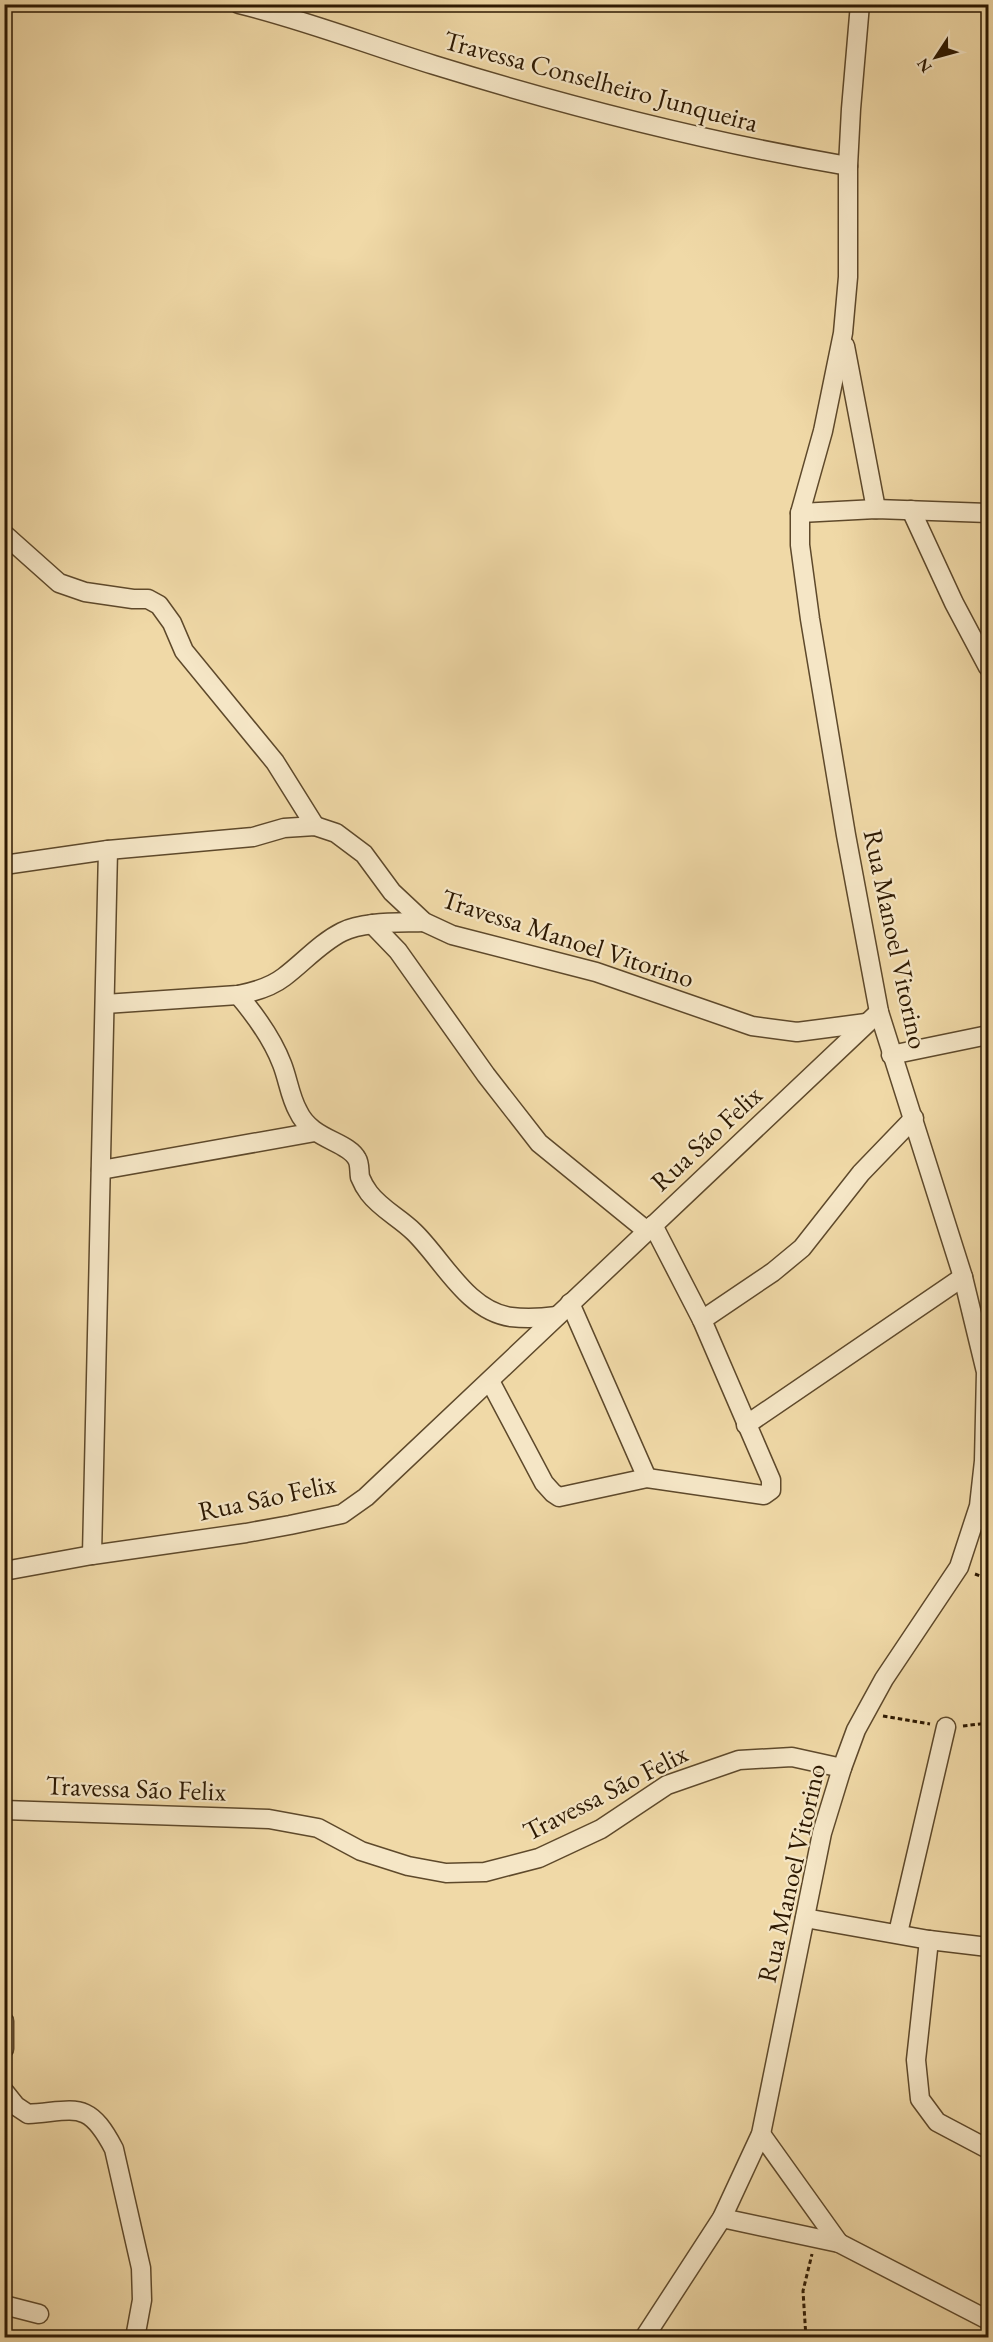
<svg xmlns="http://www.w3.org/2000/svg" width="993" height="2342" viewBox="0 0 993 2342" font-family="'EB Garamond',serif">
	<rect width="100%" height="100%" fill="#f0d9a7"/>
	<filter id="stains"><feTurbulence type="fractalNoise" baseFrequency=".00333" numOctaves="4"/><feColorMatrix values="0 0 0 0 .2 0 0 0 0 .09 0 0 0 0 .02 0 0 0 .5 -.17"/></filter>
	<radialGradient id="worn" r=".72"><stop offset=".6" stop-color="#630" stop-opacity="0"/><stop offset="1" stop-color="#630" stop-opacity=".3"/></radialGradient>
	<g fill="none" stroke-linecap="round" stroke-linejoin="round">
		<defs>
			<g id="street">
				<path d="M239,4C305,20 369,45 434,65C570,107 708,142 848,166"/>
				<polyline points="845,346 876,509"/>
				<polyline points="911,510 954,603 988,667"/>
				<polyline points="800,513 876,509 988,513"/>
				<polyline points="4,534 59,583 85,592 133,599 148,599 159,605 172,623 184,651 275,762 315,826"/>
				<polyline points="4,865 108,850 253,837 284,828 315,826 336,833 364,854 392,892 424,922 452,935 596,972 752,1026 797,1032 866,1023"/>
				<polyline points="372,924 398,951 486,1075 539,1143 647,1231"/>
				<path d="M238,995C256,1016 272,1038 282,1064C288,1079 290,1097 298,1111C311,1140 348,1141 357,1159C360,1164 359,1171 360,1177C362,1182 366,1189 369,1193C381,1209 400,1218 414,1232C443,1260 467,1311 511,1317C527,1319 542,1318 557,1316"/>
				<path d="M105,1004L238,995C254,992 271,987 284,977C304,962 320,943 342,932C363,921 400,923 424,922"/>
				<polyline points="891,1055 988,1035"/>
				<polyline points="101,1170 315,1132"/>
				<polyline points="570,1303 647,1478"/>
				<polyline points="702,1320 773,1272 802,1248 861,1173 914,1118"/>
				<polyline points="490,1381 544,1483 553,1493 559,1497 647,1478 764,1495 771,1490 771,1480 702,1320 653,1225"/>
				<polyline points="746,1425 963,1277"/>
				<polyline points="92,1555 108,850"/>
				<polyline points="4,1571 92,1555 246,1533 290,1525 342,1514 366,1497 879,1012"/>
				<polyline points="4,1810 269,1819 318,1828 361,1851 408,1866 446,1873 485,1872 539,1858 601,1829 667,1785 739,1760 792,1757 842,1768"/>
				<polyline points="805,1918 929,1940 988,1947"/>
				<polyline points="898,1933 946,1727"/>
				<polyline points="929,1940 916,2060 920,2099 937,2122 988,2149"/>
				<polyline points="4,2021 4,2049"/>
				<path d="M4,2091L16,2106L28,2114C76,2111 88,2099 114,2149L141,2268L142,2300L135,2338"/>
				<polyline points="761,2134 839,2243"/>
				<polyline points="722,2218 839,2243 988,2320"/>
				<polyline points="4,2305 39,2314"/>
				<polyline points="644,2338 722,2218 761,2134 822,1833 842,1768 856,1730 884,1679 959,1567 979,1506 984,1461 986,1372 963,1277 879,1012 846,835 810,619 800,545 800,513 823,431 843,333 848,277 848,166 851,109 860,4"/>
			</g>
		</defs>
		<use href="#street" stroke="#5e492b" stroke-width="21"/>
		<g stroke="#2d1902" stroke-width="3" stroke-dasharray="4.5 3" stroke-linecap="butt">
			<polyline points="975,1574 988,1579"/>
			<polyline points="883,1716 930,1724"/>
			<polyline points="963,1726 988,1723"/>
			<polyline points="806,2338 803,2291 812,2254"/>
		</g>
		<use href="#street" stroke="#f5e6c6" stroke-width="18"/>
	</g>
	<g text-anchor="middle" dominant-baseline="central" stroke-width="4.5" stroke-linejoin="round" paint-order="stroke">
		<g font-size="27" fill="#2d1902" stroke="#f5e6c6">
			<text transform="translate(601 81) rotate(15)">Travessa Conselheiro Junqueira</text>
			<text transform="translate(568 938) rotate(18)">Travessa Manoel Vitorino</text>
			<text transform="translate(896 939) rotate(78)">Rua Manoel Vitorino</text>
			<text transform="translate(706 1138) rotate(-43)">Rua São Felix</text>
			<text transform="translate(267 1497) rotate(-12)">Rua São Felix</text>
			<text transform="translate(136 1788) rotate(2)">Travessa São Felix</text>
			<text transform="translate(605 1792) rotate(-27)">Travessa São Felix</text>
			<text transform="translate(791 1873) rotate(-77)">Rua Manoel Vitorino</text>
		</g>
	</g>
	<rect width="993" height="2342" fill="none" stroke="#f0d9a7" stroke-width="24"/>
	<rect x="6" y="6" width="981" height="2330" fill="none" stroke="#2d1902" stroke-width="3"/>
	<rect x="12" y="12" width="969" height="2318" fill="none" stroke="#2d1902" stroke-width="1.5"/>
	<g transform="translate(936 57) rotate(234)" stroke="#f5e6c6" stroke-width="4.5" paint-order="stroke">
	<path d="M0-4.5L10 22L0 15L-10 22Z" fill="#2d1902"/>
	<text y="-9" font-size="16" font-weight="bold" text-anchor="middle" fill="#2d1902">N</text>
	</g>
	<rect width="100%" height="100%" filter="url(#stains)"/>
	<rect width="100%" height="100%" fill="url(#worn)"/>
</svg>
